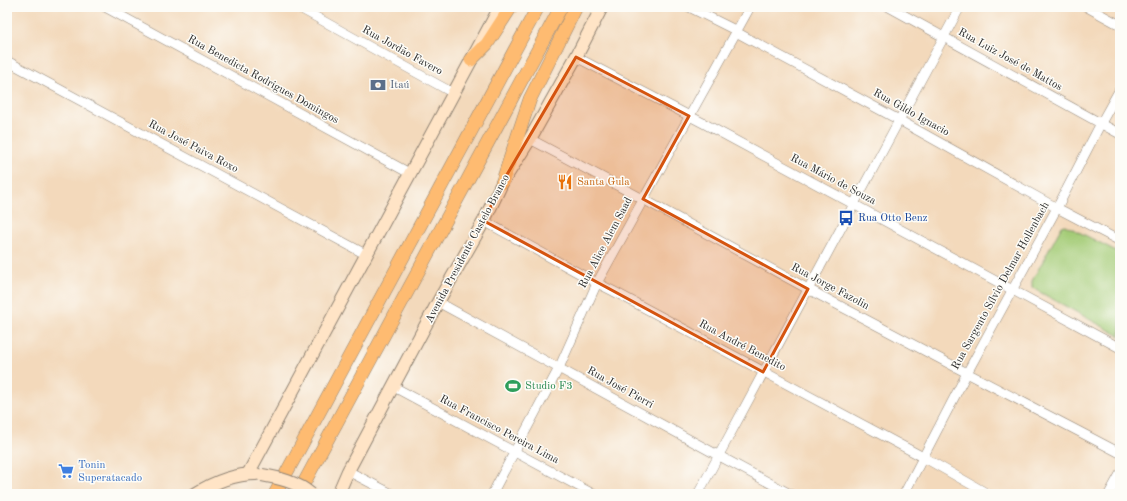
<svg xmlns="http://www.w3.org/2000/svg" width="1127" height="501" viewBox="0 0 1127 501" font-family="'Old Standard TT',serif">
	<rect width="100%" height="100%" fill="#fdfcf7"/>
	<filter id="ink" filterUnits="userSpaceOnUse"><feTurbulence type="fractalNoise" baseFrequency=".025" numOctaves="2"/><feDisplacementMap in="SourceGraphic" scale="8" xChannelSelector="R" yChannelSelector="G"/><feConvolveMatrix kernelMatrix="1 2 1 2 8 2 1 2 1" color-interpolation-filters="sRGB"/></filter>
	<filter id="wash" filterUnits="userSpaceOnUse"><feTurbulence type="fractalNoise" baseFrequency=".012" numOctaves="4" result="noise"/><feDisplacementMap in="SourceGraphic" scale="16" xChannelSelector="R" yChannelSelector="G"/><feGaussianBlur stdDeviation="0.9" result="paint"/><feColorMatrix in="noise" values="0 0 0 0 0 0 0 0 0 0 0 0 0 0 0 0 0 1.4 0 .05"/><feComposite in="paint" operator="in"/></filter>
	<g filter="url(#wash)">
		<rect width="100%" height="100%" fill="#f3d9bb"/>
		<polygon fill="#a4cc77" stroke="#687c51" points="1065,225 1120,253 1120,336 1036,290 1032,287 1032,281 1062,226"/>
	</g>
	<g filter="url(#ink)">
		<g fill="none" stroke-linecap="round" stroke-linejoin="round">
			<defs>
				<g id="street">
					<polyline points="105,7 411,174"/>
					<polyline points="298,7 453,93"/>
					<polyline points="689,7 733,29 736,32 899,120 1057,208 1120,241"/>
					<polyline points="889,7 1120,134"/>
					<polyline points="1087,7 1120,25"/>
					<polyline points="576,57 703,123 1120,348"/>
					<polyline points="7,61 367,255"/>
					<polyline points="530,139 641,198 808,289 967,373 1120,453"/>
					<polyline points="484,221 597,283 613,291 923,457 988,494"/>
					<polyline points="438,302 712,452 790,494"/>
					<polyline points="394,387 593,494"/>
					<polyline points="348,471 392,494"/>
					<polyline points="492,494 559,368 597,283 750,7"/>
					<polyline points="698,494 960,7"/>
					<polyline points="904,494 967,373 1057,208 1101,123 1120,89"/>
					<polyline points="1109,494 1120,474"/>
				</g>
				<g id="secondary">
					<polyline points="248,474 500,7"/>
					<path d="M195,494C214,482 234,474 256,474"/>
					<polyline points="338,494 348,471 438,302 484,221 502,183 530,139 576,57 602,7"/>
				</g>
				<g id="primary">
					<polyline points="471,60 487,44 511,7"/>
					<polyline points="502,183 530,99 576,7"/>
					<polyline points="275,494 538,7"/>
					<polyline points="298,494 561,7"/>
				</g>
			</defs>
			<use href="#street" stroke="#8f8273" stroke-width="10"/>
			<use href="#secondary" stroke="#8f8273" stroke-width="14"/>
			<use href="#primary" stroke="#8f8273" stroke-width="14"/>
			<use href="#street" stroke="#fff" stroke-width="9"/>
			<use href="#secondary" stroke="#ffe4c6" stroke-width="12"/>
			<use href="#primary" stroke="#febb71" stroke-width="13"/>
			<defs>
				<path id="secondary-bridge" d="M262,475C279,478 297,482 311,494"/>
			</defs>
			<use href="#secondary-bridge" stroke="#8f8273" stroke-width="14" stroke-linecap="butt"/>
			<use href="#secondary-bridge" stroke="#ffe4c6" stroke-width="12"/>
		</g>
	</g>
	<path fill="#d5540f" fill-opacity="0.2" stroke="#d5540f" stroke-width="3" stroke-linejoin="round" d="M576,57L689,116L643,199L808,289L763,372L484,221L502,183Z"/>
	<defs>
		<symbol id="bank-bare" viewBox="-9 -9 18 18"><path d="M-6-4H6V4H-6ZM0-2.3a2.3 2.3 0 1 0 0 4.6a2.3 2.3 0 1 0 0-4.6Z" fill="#5c6f8a" stroke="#fdfcf7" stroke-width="2.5" paint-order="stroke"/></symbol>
		<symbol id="restaurant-bare" viewBox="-9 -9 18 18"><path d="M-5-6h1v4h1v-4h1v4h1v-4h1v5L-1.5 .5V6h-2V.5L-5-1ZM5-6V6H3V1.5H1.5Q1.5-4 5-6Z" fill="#e8710a" stroke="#fdfcf7" stroke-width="2.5" paint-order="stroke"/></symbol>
		<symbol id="bus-bare" viewBox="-9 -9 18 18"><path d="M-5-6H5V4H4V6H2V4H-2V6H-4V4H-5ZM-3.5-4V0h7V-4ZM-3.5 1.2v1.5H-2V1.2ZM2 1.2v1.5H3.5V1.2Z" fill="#1a4fb4" stroke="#fdfcf7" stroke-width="2.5" paint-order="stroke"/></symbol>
		<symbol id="stadium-bare" viewBox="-9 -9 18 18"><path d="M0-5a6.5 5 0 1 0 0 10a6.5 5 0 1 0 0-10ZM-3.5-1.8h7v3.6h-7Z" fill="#2e9e5b" stroke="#fdfcf7" stroke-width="2.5" paint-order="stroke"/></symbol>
		<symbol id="supermarket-bare" viewBox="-9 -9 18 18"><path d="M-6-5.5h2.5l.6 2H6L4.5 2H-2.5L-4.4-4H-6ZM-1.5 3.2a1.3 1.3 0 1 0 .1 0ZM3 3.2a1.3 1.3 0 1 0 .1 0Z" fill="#3f7fe0" stroke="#fdfcf7" stroke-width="2.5" paint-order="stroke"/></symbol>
	</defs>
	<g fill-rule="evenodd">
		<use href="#bank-bare" x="367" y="74" width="22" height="22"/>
		<use href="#restaurant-bare" x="554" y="171" width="22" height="22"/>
		<use href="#bus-bare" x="835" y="207" width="22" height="22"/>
		<use href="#stadium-bare" x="502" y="375" width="22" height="22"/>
		<use href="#supermarket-bare" x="55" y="460" width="22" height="22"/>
	</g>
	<g text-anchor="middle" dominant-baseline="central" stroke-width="3" stroke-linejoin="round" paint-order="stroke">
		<g font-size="11" fill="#2b2b2b" stroke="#fdfcf7">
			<text transform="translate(402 51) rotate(29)">Rua Jordão Favero</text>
			<text transform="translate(1010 60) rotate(29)">Rua Luiz José de Mattos</text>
			<text transform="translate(263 80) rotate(29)">Rua Benedicta Rodrigues Domingos</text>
			<text transform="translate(911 113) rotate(29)">Rua Gildo Ignacio</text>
			<text transform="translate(193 147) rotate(28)">Rua José Paiva Roxo</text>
			<text transform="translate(833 180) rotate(28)">Rua Mário de Souza</text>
			<text transform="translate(606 243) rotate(-62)">Rua Alice Alem Saad</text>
			<text transform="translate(468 249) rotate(-62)">Avenida Presidente Castelo Branco</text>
			<text transform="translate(1001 286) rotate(-61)">Rua Sargento Sílvio Delmar Hollenbach</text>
			<text transform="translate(830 287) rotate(28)">Rua Jorge Fazolin</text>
			<text transform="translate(742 346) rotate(28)">Rua André Benedito</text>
			<text transform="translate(620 388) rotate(29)">Rua José Pierri</text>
			<text transform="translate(499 430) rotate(28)">Rua Francisco Pereira Lima</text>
		</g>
		<g font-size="11" fill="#4e5e75" stroke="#fdfcf7" text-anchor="start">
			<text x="390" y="85">Itaú</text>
		</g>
		<g font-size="11" fill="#c56008" stroke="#fdfcf7" text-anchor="start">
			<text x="577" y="182">Santa Gula</text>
		</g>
		<g font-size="11" fill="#164399" stroke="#fdfcf7" text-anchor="start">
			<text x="858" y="218">Rua Otto Benz</text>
		</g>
		<g font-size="11" fill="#27864d" stroke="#fdfcf7" text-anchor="start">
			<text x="525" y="386">Studio F3</text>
		</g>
		<g font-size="11" fill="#366cbe" stroke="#fdfcf7" text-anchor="start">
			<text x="78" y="465">Tonin<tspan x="78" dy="13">Superatacado</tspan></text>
		</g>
	</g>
	<rect width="1127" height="501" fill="none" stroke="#fdfcf7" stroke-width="24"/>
</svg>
